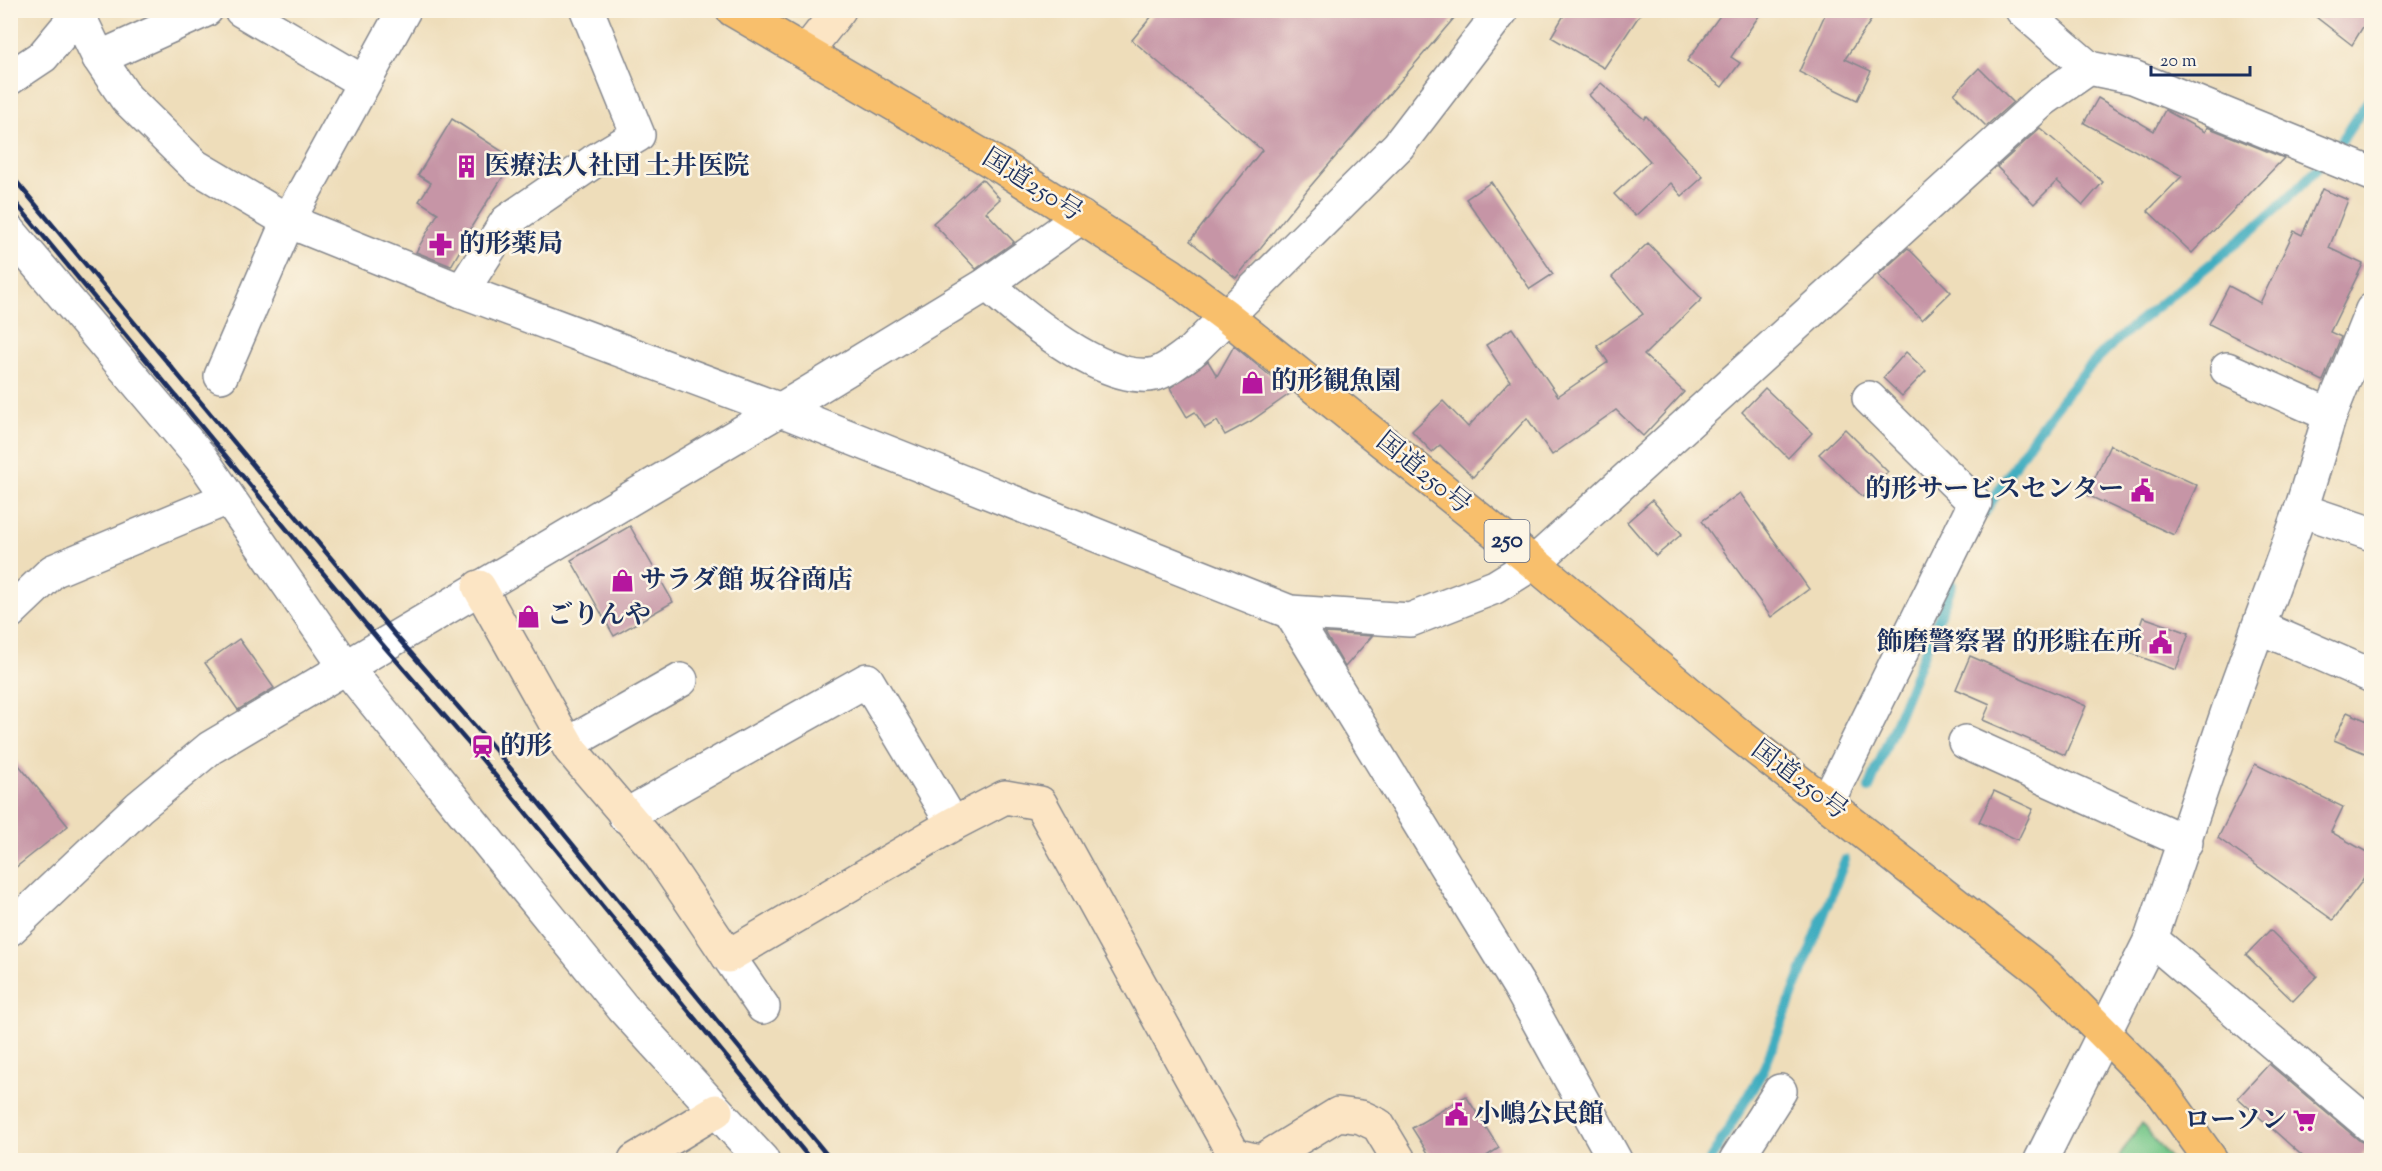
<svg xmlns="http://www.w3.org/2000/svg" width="2382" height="1171" viewBox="0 0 2382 1171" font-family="'Sorts Mill Goudy','Noto Serif JP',serif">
	<rect width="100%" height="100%" fill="#fcf5e5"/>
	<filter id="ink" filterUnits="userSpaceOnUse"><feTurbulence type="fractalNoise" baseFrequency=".0167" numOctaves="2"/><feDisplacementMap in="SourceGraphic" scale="12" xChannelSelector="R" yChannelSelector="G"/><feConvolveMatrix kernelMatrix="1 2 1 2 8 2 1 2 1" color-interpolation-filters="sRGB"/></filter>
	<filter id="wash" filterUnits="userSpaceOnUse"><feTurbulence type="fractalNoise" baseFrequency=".008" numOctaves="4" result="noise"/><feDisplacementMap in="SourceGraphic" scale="24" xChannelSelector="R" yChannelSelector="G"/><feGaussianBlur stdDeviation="1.35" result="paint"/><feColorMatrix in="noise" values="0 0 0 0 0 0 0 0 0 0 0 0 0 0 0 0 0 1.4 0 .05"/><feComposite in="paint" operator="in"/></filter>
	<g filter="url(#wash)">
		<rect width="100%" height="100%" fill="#eeddba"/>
		<polygon fill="#75c789" stroke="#487b74" stroke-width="1.5" points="2141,1123 2171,1160 2117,1160"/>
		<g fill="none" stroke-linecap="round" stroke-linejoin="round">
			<g stroke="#41adc0" stroke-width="10">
				<path d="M1984,514C2022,452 2062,389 2117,340C2191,276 2276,220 2339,144C2351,129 2361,111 2372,94"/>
				<polyline points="1869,788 1952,585"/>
				<polyline points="1710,1160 1763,1071 1845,860"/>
			</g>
		</g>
		<g id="blocks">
			<g fill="#c695a6">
				<polygon points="1157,10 1461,10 1308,189 1236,278 1190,241 1262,150 1132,40"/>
				<polygon points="1567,10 1643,10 1604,68 1551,37"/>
				<polygon points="1724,10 1763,10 1731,57 1740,63 1722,87 1687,61"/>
				<polygon points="1827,10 1878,10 1845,59 1871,71 1857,100 1799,72"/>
				<polygon points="2307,10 2372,10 2372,12 2352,45"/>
				<polygon points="1979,68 2013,102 1986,126 1954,94"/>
				<polygon points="1601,83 1644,119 1646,116 1703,177 1682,196 1671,183 1635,216 1614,194 1650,161 1589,95"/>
				<polygon points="2098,98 2154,131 2165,110 2205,132 2207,127 2284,158 2192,253 2148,211 2182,176 2084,123"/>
				<polygon points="452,119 514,159 465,237 467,238 451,266 416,252 438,213 419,201 431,183 418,175"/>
				<polygon points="2040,128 2103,182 2083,205 2057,181 2034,204 1997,167"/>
				<polygon points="982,179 1000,199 986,212 1014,242 976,269 933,223"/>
				<polygon points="1491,182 1553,274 1530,289 1466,199"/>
				<polygon points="2322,189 2348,200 2329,248 2363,264 2330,332 2341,337 2323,381 2209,324 2229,286 2260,303 2294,231 2302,235"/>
				<polygon points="1648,243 1702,299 1644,355 1684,392 1643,436 1616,410 1552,455 1527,418 1473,477 1440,445 1432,452 1412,431 1443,401 1468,427 1510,381 1486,345 1512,328 1558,396 1608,362 1597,346 1643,314 1612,277"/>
				<polygon points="1908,248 1951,292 1922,320 1878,275"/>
				<polygon points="1234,346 1291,393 1251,421 1225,435 1217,421 1205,428 1195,412 1187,417 1170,388 1208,361 1217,376"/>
				<polygon points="1906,352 1926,371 1902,396 1883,378"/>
				<polygon points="1765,388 1812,433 1788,458 1742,412"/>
				<polygon points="1845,429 1888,472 1863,497 1819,454"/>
				<polygon points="2110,445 2197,485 2174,535 2087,495"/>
				<polygon points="1740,493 1809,589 1771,617 1702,521"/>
				<polygon points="1652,500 1682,534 1656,556 1627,522"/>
				<polygon points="630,526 673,602 614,636 571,560"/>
				<polygon points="2143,617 2189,633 2176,670 2130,653"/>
				<polygon points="1325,633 1372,636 1345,667"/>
				<polygon points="239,639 274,688 238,710 205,663"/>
				<polygon points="1970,656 2086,706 2065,755 1983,720 1990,704 1956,689"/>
				<polygon points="2347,712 2372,723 2372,756 2334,740"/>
				<polygon points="10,754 68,826 10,872"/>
				<polygon points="2255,764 2343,807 2331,832 2372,855 2372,864 2360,884 2333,920 2218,838"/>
				<polygon points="1994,791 2033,809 2018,840 1979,822"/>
				<polygon points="2270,930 2317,976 2293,1001 2246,955"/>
				<polygon points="2269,1064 2360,1141 2370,1145 2357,1161 2308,1161 2238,1098"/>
				<polygon points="1466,1096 1499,1148 1479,1161 1433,1161 1412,1128"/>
			</g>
		</g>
	</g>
	<g filter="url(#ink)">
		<use href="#blocks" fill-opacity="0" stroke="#84868c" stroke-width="1.5"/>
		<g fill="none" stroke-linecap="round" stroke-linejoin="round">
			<defs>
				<g id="street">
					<polyline points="76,10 99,58 126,98 195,166 288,221 462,291 781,410 1290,612 1410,620 1495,587 1534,563 2043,100 2089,68 2133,77 2372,174"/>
					<polyline points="241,10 363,82"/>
					<polyline points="2022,10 2089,68"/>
					<polyline points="99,58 206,10"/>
					<polyline points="10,78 43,56 77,15"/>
					<polyline points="10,232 201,458 345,666 623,1008 762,1160"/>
					<path d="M987,284C1023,316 1105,385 1155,374C1167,371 1180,359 1191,352L1398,146L1502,10"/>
					<polyline points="462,291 507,221 593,162 638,135 587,10"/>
					<polyline points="2227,369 2330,415"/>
					<polyline points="221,376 288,221 404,10"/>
					<polyline points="2301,510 2372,534"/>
					<polyline points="10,612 53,571 228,498"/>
					<polyline points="1290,612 1519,986 1615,1160"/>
					<polyline points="2259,627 2372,676"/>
					<polyline points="1965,742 2186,842"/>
					<polyline points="568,744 681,680"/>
					<polyline points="1827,803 1975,503 1869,398"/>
					<polyline points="625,816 867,680 953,824"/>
					<polyline points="10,929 139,807 210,748 805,395 987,284 1081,217"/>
					<polyline points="2151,939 2372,1127"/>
					<polyline points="728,956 763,1007"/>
					<polyline points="1736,1160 1780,1091"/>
					<polyline points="2041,1160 2151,939 2231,702 2301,510 2330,415 2372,310"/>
				</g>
				<g id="secondary">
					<polyline points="806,52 839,10"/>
					<polyline points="479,587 570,749 658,852 728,956 953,824 1005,797 1040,803 1234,1155 1255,1160"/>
					<polyline points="635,1160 716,1111"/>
					<polyline points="1263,1160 1338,1114 1361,1117 1378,1125 1399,1160"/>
				</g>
				<polyline id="highway" points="733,10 1005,169 1171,275 1226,316 1534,563 1735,732 2045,974 2163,1093 2211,1160"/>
			</defs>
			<use href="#street" stroke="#84868c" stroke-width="36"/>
			<use href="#secondary" stroke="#84868c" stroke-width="36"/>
			<use href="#highway" stroke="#84868c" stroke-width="36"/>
			<use href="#street" stroke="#fff" stroke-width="33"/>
			<use href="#secondary" stroke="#fce5c4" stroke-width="33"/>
			<use href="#highway" stroke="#f8bf6c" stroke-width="33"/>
			<g stroke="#1b2f5e" stroke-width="4.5">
				<polyline points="10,174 396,636 488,741 831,1160"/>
				<polyline points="10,196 382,644 476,752 811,1160"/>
			</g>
		</g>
	</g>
	<defs>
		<symbol id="building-bare" viewBox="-9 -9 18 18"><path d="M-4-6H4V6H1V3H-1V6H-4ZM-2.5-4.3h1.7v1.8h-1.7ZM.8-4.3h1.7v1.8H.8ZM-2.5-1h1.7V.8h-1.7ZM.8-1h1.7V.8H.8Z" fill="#b5179e" stroke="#fcf5e5" stroke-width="2.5" paint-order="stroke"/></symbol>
		<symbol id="pharmacy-bare" viewBox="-9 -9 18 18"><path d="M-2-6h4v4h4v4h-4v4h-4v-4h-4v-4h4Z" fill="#b5179e" stroke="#fcf5e5" stroke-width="2.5" paint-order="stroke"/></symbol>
		<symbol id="shop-bare" viewBox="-9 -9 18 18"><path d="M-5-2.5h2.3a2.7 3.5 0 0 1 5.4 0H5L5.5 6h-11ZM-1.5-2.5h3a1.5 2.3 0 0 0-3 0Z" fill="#b5179e" stroke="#fcf5e5" stroke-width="2.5" paint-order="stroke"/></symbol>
		<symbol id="civic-bare" viewBox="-9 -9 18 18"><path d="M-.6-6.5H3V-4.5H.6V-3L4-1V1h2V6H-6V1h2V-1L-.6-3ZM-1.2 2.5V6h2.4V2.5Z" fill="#b5179e" stroke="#fcf5e5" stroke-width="2.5" paint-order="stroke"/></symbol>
		<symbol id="station-bare" viewBox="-9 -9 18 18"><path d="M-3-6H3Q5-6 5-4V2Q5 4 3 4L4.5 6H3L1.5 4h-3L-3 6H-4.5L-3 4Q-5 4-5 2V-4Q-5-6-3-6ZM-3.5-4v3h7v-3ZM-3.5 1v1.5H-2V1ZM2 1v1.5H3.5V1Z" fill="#b5179e" stroke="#fcf5e5" stroke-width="2.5" paint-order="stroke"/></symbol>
		<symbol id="supermarket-bare" viewBox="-9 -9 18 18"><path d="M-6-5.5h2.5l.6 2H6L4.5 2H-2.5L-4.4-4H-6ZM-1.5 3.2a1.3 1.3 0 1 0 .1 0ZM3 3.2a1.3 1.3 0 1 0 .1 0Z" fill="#b5179e" stroke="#fcf5e5" stroke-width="2.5" paint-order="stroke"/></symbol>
	</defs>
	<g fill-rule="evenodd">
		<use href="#building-bare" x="450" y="150" width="33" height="33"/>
		<use href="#pharmacy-bare" x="424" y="228" width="33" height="33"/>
		<use href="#shop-bare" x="1236" y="366" width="33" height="33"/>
		<use href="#civic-bare" x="2126" y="474" width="33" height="33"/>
		<use href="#shop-bare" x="606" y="564" width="33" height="33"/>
		<use href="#shop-bare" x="512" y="600" width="33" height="33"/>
		<use href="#civic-bare" x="2144" y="626" width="33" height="33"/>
		<use href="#station-bare" x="466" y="730" width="33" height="33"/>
		<use href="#civic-bare" x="1440" y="1098" width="33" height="33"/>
		<use href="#supermarket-bare" x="2288" y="1104" width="33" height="33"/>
	</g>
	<g text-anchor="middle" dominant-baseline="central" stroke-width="5" stroke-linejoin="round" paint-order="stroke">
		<rect fill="#fcf5e5" stroke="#5e6a86" stroke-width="1.5" x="1484.5" y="520" width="45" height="42" rx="4.5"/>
		<g font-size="24" font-weight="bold" fill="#1b2f5e">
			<text x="1507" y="541">250</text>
		</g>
		<g font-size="26" font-weight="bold" fill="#1b2f5e" stroke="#fcf5e5" text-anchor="start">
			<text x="484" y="167">医療法人社団 土井医院</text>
			<text x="459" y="245">的形薬局</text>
			<text x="1271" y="382">的形観魚園</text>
			<text x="2124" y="490" text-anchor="end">的形サービスセンター</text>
			<text x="640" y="581">サラダ館 坂谷商店</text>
			<text x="547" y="616">ごりんや</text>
			<text x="2142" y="643" text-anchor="end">飾磨警察署 的形駐在所</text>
			<text x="500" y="747">的形</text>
			<text x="1474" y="1115">小嶋公民館</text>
			<text x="2287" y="1121" text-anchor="end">ローソン</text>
		</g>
		<g font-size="26" fill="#1b2f5e" stroke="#fcf5e5">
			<text transform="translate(1032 186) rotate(32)">国道250号</text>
			<text transform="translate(1423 474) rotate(39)">国道250号</text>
			<text transform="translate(1799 781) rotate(37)">国道250号</text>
		</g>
	</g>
	<rect width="2382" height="1171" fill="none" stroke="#fcf5e5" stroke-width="36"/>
	<path d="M2151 66v9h99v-9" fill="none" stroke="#1b2f5e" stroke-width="3"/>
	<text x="2160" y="66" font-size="18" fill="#1b2f5e" stroke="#fcf5e5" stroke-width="4.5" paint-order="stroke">20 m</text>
</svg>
